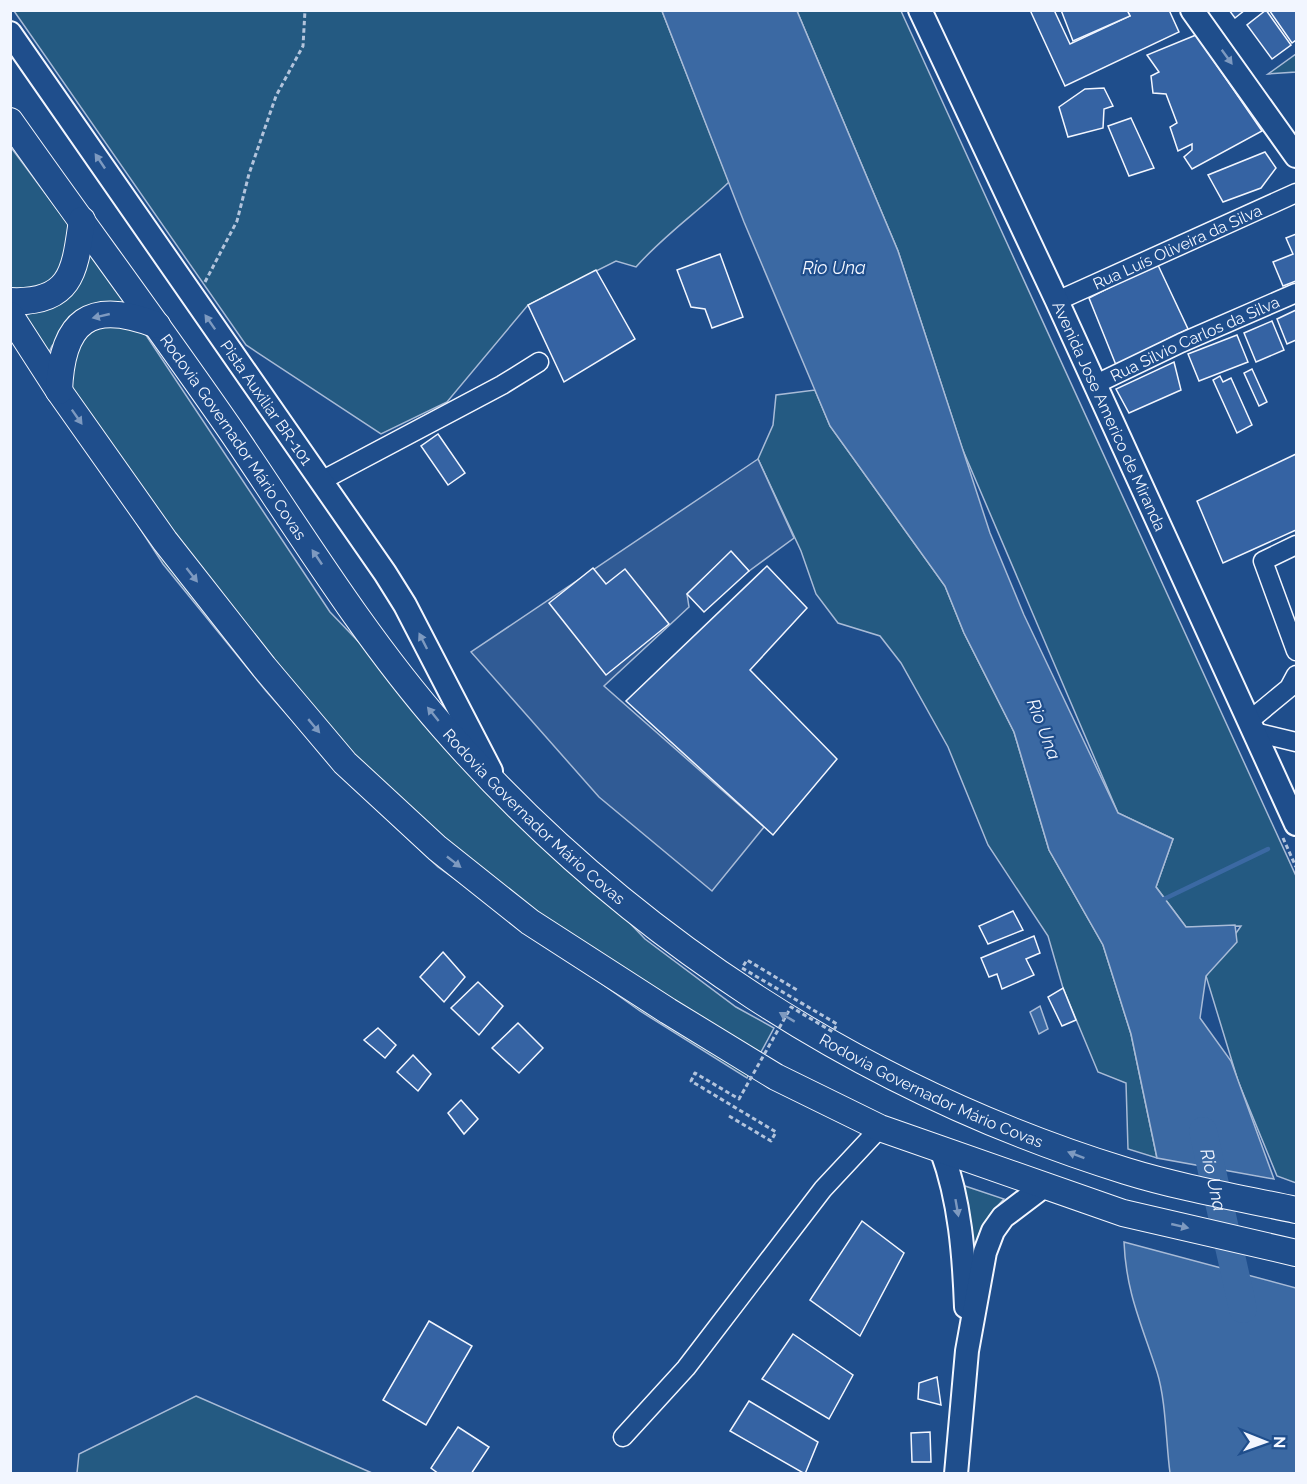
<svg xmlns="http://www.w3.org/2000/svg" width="1307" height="1484" viewBox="0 0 1307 1484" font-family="Raleway,sans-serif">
	<rect width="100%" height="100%" fill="#1f4e8c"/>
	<g fill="#245a82" stroke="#a8bbd7" stroke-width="1.5">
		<path d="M14,11H662L729,182C699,211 664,235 636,267L616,261L528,305L447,402L381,434L246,345Z"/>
		<polygon points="797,11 901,11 1296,876 1296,1183 1277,1176 1238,1081 1206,976 1241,926 1186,927 1156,887 1173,839 1118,813 962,448 898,251"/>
		<polygon points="1296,54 1296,72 1268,74"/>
		<polygon points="10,146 74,232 69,283 11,307"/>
		<polygon points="79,237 137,320 68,327 52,346 44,363 10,312 26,315 47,307"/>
		<polygon points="90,320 140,326 330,612 645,939 736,1007 774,1028 747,1078 640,1011 438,867 344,779 266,691 163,564 93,456 56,348"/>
		<polygon points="815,390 830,426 945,586 964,633 1014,732 1049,850 1103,945 1131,1034 1157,1158 1128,1149 1126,1083 1098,1072 1063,988 1048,936 988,845 948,747 901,663 880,636 838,623 816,594 801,551 758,459 773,425 776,395"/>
		<path d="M956,1183L1004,1199C979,1224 977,1236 971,1271Z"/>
		<polygon points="196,1396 372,1473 77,1473 79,1454"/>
	</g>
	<polygon fill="#305b95" stroke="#a8bbd7" stroke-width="1.5" points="758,459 794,538 749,571 731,552 687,594 689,607 604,686 764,827 712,891 599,797 471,652"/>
	<g fill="#3b69a3" stroke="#a8bbd7" stroke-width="1.5">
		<polygon points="662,11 797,11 898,251 990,533 1024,615 1118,813 1173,839 1156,887 1186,927 1235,925 1237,942 1206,976 1200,1018 1231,1061 1274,1179 1157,1158 1131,1034 1103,945 1049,850 1014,732 964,633 945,586 830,426 744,222"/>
		<polygon points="1040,1006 1048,1029 1039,1034 1030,1012"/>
		<path d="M1124,1242L1296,1288V1473H1170C1166,1444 1166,1400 1157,1372C1142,1325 1126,1293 1124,1242Z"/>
	</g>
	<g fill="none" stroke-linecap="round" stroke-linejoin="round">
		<polyline stroke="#3b69a3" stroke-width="4.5" points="1160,901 1268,849"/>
		<path stroke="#3b69a3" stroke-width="28" id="s1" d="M1203,1131L1243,1309"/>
	</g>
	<g fill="#3563a3" stroke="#f2f6ff" stroke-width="1.5">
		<polygon points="1030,10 1054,10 1070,44 1130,16 1127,10 1169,10 1179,32 1065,86"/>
		<polygon points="1061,10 1127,10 1130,16 1073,41"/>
		<polygon points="1229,10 1245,10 1235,18"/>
		<polygon points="1266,10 1291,45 1272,59 1247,25"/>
		<polygon points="1269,10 1296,10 1296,40 1292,43"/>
		<polygon points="1196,35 1262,131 1192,169 1184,157 1192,150 1192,144 1178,151 1170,127 1177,123 1166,94 1153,93 1151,76 1159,72 1147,55"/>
		<polygon points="1104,88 1113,106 1104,109 1103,128 1068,137 1059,107 1085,89"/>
		<polygon points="1131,118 1154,168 1129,176 1108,126"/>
		<polygon points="1265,152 1276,168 1261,188 1223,202 1208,175"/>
		<polygon points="1296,234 1296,281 1283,286 1273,262 1293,254 1286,238"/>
		<polygon points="720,254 743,317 712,328 705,309 691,307 677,270"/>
		<polygon points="1157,263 1188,329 1116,365 1089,298"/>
		<polygon points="596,270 635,339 564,382 528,305"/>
		<polygon points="1296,310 1296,340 1287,344 1277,319"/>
		<polygon points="1272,321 1284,350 1256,362 1244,333"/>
		<polygon points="1237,335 1248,362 1199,381 1188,354"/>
		<polygon points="1174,362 1181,390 1129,413 1116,389"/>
		<polygon points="1252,369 1267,402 1259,406 1244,373"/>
		<polygon points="1220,376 1223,382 1231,378 1252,425 1237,433 1213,380"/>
		<polygon points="438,434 465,473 448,485 421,446"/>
		<polygon points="1296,454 1296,530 1223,563 1197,501"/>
		<polygon points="731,551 749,571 704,612 687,594"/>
		<polygon points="767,566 807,608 750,670 837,759 773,835 626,701"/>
		<polygon points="593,568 606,584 625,569 669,624 606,675 549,603"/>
		<polygon points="1013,911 1023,930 988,944 979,926"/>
		<polygon points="1034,936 1040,953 1026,959 1034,975 1002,989 997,974 989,977 981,958"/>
		<polygon points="443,952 465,977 444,1002 420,977"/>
		<polygon points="478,982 503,1006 479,1035 451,1008"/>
		<polygon points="1063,988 1076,1020 1062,1026 1048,997"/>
		<polygon points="518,1023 543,1048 519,1073 492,1048"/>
		<polygon points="378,1028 396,1045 385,1058 364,1040"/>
		<polygon points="413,1055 431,1074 418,1091 397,1072"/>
		<polygon points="461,1100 478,1119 464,1134 448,1113"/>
		<polygon points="862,1221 904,1253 860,1336 810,1300"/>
		<polygon points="429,1321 472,1346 426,1425 383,1400"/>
		<polygon points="793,1334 853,1375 829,1419 762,1379"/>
		<polygon points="937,1377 941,1405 918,1399 919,1383"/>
		<polygon points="749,1401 818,1442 805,1474 730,1431"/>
		<polygon points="458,1427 489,1447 471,1474 439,1474 431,1468"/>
		<polygon points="930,1432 931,1462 912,1462 911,1433"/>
	</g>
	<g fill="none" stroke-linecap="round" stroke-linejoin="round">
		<defs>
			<g id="minor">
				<path id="s2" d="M1057,301L1296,193"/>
				<path id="s3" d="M1094,385L1181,343L1296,293"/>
				<polyline points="321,481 502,385 539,362"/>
				<polyline points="1296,545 1263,561 1296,651"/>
				<polyline points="1249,721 1289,688 1296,675"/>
				<polyline points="1254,732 1296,742"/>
				<polyline points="623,1437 686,1368 823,1189 880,1128"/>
			</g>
			<g id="major">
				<path id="s4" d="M920,10L1057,301L1296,824"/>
				<polyline points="1192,10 1296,156"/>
				<path id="s5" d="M10,33L385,573L405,605L491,771"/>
				<path d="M942,1152C960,1201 964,1255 966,1307"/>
				<polyline points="956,1474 967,1351 985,1252 993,1231 1003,1217 1044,1186"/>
			</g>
			<g id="highway">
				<path id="s6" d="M10,121C84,226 161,329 234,435C301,534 365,638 443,727C624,934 863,1090 1126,1171C1181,1188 1240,1198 1296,1210"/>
				<path d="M10,301C73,304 75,269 82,220"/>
				<polyline points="10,315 59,391 165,541 264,667 345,763 437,848 530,922 668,1011 776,1077 880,1128 1123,1213 1296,1253"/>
				<path d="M59,391C62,320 90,299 157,325"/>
			</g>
		</defs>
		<use href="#minor" stroke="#f2f6ff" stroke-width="21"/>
		<use href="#major" stroke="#f2f6ff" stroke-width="26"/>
		<use href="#highway" stroke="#f2f6ff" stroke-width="28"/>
		<g stroke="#b3c4dc" stroke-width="3" stroke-dasharray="4.5 3" stroke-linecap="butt">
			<polyline points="205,282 237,221 249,174 276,96 303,46 305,10"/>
			<polyline points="1283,838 1296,867"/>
		</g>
		<use href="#minor" stroke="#1f4e8c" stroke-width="18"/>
		<use href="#major" stroke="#1f4e8c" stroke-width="22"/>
		<use href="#highway" stroke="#1f4e8c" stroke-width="26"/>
		<polyline stroke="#b3c4dc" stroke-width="3" stroke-dasharray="4.5 3" stroke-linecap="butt" points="729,1116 771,1141 776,1132 691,1081 695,1073 739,1099 791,1007 833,1032 837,1024 742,968 747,960 797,990"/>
	</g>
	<defs><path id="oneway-solid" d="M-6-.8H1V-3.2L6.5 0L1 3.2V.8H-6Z" transform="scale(1.5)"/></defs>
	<g fill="#7e9ac0">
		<use href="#oneway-solid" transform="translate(1227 57) rotate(54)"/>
		<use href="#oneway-solid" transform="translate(100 161) rotate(-124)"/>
		<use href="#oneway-solid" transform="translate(101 316) rotate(167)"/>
		<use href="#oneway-solid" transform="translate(210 322) rotate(-125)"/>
		<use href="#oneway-solid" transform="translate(77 417) rotate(55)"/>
		<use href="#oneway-solid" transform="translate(317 557) rotate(-124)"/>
		<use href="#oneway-solid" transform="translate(192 575) rotate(52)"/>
		<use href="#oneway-solid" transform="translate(423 641) rotate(-117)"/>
		<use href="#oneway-solid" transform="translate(433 714) rotate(-129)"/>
		<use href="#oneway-solid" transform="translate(314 726) rotate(50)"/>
		<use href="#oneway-solid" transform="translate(454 862) rotate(38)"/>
		<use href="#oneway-solid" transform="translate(787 1017) rotate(-149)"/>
		<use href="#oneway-solid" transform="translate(1076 1155) rotate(-159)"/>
		<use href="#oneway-solid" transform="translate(957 1208) rotate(80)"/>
		<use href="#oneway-solid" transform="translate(1180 1226) rotate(13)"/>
	</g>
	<g text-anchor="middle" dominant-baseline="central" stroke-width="4.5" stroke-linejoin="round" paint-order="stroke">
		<g font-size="16" fill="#f2f6ff" stroke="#1f4e8c">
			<text stroke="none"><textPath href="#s2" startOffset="132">Rua Luís Oliveira da Silva</textPath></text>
			<text stroke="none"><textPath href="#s3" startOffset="111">Rua Silvio Carlos da Silva</textPath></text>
			<text stroke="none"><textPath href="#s5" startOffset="450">Pista Auxiliar BR-101</textPath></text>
			<text stroke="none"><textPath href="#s4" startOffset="448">Avenida Jose Americo de Miranda</textPath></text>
			<text stroke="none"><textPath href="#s6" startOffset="387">Rodovia Governador Mário Covas</textPath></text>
			<text stroke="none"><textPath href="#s6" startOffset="873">Rodovia Governador Mário Covas</textPath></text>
			<text stroke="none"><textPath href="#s6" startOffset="1359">Rodovia Governador Mário Covas</textPath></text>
		</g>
		<g font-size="18" font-style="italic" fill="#f2f6ff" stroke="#1f4e8c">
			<text x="834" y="267">Rio Una</text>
			<text transform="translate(1044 729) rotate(69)">Rio Una</text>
			<text stroke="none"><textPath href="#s1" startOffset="50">Rio Una</textPath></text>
		</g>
	</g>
	<rect width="1307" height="1484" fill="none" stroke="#f2f6ff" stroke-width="24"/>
	<g transform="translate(1265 1442) rotate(91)" stroke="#1f4e8c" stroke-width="4.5" paint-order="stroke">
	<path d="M0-4.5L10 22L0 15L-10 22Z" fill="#f2f6ff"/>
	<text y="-9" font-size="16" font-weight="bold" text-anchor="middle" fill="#f2f6ff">N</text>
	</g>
</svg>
